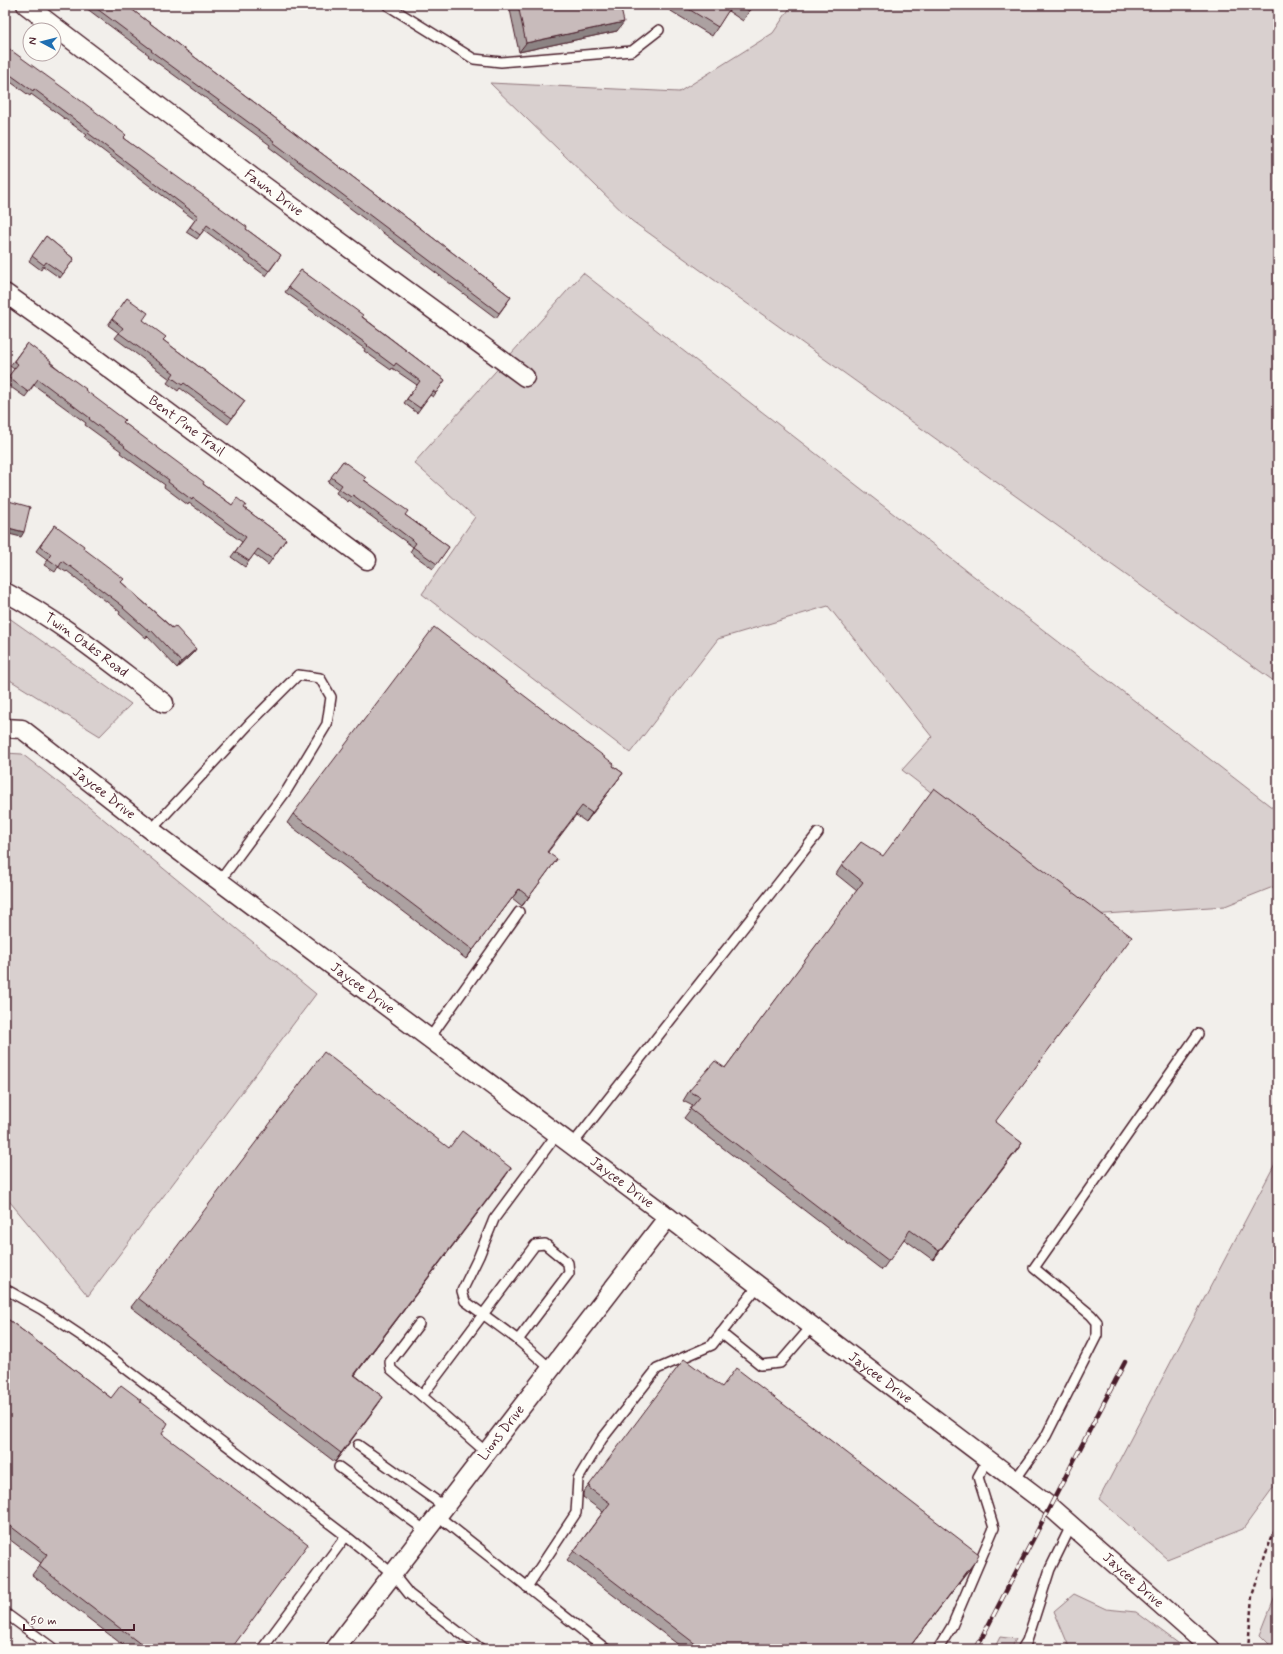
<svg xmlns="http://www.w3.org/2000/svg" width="1283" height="1654" viewBox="0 0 1283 1654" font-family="Mynerve,sans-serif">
	<rect width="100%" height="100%" fill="#f2efeb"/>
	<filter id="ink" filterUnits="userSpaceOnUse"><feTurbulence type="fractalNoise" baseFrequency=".025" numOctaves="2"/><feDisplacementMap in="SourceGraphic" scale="8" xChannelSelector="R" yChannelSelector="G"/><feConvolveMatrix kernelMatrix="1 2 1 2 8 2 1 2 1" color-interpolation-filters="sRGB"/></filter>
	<g filter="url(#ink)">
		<g fill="#d9d0cf" stroke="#92787d">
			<polygon points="792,5 1278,5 1278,684 632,221 490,83 679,92 773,33"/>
			<polygon points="583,273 1278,812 1278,885 1225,906 1091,915 902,770 932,737 828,606 718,639 630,753 422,594 475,517 414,463"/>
			<polygon points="5,615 131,704 100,736 5,677"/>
			<polygon points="5,753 22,754 73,794 316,994 88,1296 5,1196"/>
			<polygon points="1278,1158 1278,1481 1243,1529 1167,1559 1099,1499"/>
			<polygon points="1278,1589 1278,1649 1274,1649 1260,1635"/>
			<polygon points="1074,1594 1106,1609 1136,1612 1186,1649 1070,1649 1054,1611"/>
			<polygon points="1000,1637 1016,1639 1011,1649 994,1649"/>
		</g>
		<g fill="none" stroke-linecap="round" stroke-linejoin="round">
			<defs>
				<g id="lane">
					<polyline points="387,5 474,59 501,62 632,51 659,30"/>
					<polyline points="151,830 250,723 298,675 320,678 331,697 327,724 287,790 219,882"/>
					<polyline points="429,1039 519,912"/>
					<polyline points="572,1145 818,833"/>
					<polyline points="5,1289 41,1309 92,1343 346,1536 393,1574 409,1594 481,1649"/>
					<polyline points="419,1324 390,1362 391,1369 422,1396"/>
					<polyline points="721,1333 761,1365 780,1363 812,1326"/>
					<polyline points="518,1340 465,1301 462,1291 479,1256 494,1219 557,1134"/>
					<polyline points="358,1445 445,1507"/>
					<polyline points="487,1453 422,1396 535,1245 545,1244 568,1263 569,1273 518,1340 551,1369"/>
					<polyline points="339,1467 426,1531"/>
					<polyline points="1015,1480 1046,1436 1097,1335 1097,1322 1091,1315 1034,1268 1198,1034"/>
					<polyline points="438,1516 606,1649"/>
					<polyline points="527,1587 576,1513 578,1479 602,1439 657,1369 712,1345 758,1286"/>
					<polyline points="5,1613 54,1649"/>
					<polyline points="262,1649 346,1536"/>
					<polyline points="938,1649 952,1626 994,1528 978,1477 988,1459"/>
					<polyline points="1022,1649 1027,1641 1050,1569 1071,1526"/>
				</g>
				<g id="street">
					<path id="s1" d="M26,5L252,177L525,377"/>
					<path id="s2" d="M5,293L60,332L367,560"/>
					<path id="s3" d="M5,592C62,622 113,665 164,703"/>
					<path id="s4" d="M5,728L22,729L151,830L668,1217L1048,1505L1211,1649"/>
					<path id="s5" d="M335,1649L668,1217"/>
				</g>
			</defs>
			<use href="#lane" stroke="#4a1f2b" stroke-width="12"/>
			<use href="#street" stroke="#4a1f2b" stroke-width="21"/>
			<polyline stroke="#4a1f2b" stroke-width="2.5" stroke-dasharray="4 3" stroke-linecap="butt" points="1248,1649 1252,1596 1266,1553 1278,1521"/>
			<use href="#lane" stroke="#fdfcf7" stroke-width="9"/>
			<use href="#street" stroke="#fdfcf7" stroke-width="18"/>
			<defs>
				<polyline id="rail" points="976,1649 1125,1362"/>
			</defs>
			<use href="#rail" stroke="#4a1f2b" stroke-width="4.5"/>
			<use href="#rail" stroke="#fdfcf7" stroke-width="3" stroke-dasharray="9" stroke-linecap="butt"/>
		</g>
		<g fill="#aca1a1" stroke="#4a1f2b">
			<polygon points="82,5 126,5 511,297 496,318 269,147 270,145 148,56 149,55"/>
			<polygon points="509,5 620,5 617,31 519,52"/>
			<polygon points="661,5 753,5 743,21 728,11 712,36"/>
			<polygon points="5,46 123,138 281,255 266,276 204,230 197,239 186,232 195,220 85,137 87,135 31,94 30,96 5,78"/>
			<polygon points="46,236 74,259 60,278 43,266 41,270 29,261"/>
			<polygon points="301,270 445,380 433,397 430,395 417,413 404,403 417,385 392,368 391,370 364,351 365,349 285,292"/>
			<polygon points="127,298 143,320 163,340 245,401 228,424 180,388 178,391 167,383 170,379 115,338 119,333 108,325"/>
			<polygon points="27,343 123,422 203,484 232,505 244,508 286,539 268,565 254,554 245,567 231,557 242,542 189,503 188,505 164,487 165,485 120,453 121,451 85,425 86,423 34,385 25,397 5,383 5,382 14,369 10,366"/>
			<polygon points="343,461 405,515 449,547 433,569 410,552 413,547 349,500 348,502 336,493 338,489 328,482"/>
			<polygon points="55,525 83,548 196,649 192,654 177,668 147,636 146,638 119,614 120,612 67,571 66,572 58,567 55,572 44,565 48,560 36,551"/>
			<polygon points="613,766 623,773 616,782 586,822 576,815 548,852 550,868 522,906 512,898 466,959 287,823 293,814"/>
			<polygon points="861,842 995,1123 1022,1143 933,1260 904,1239 882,1270 684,1118 693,1106 683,1101 689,1091 725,1068 857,891 836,874 842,865"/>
			<polygon points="449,1148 511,1168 355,1375 383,1397 335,1462 131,1307 138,1298"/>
			<polygon points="5,1317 111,1398 140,1402 162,1434 231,1649 128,1649 32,1575 41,1563 5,1536"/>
			<polygon points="722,1387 976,1560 908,1649 684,1649 567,1560 603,1512 583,1497 583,1493 590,1484"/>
		</g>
		<g fill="#8c8383" stroke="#4a1f2b">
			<polygon points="624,22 617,31 519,52 526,43"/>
			<polygon points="5,527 24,532 21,537 5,533"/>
			<polygon points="196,649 192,654 177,668 181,662"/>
			<polygon points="623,773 616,782 586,822 592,813"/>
			<polygon points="557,859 550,868 522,906 529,897"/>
			<polygon points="519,889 512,898 466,959 473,950"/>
			<polygon points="1022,1143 1016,1152 933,1260 939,1251"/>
			<polygon points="511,1168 505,1177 348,1384 354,1375"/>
			<polygon points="383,1397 377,1406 335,1462 341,1453"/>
			<polygon points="976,1560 970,1569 908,1649"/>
		</g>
		<g fill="#c8bbbb" stroke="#4a1f2b">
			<polygon points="92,5 126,5 511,297 499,313 273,142 274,141 151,51 152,50"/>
			<polygon points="518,5 620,5 624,22 526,43"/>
			<polygon points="682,5 732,5 718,27"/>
			<polygon points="739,5 753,5 749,11"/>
			<polygon points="5,46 84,103 126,135 123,138 247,227 246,229 281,255 269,271 207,225 200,235 190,227 198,216 88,133 90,131 34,89 33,91 5,71"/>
			<polygon points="46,236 74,259 63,274 46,262 44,265 32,256"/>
			<polygon points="301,270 363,315 362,317 445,380 436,393 433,391 420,408 407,399 420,381 396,363 394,366 367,346 368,345 288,287"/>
			<polygon points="127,298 148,313 143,320 166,337 163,340 245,401 232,418 184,383 182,385 171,377 174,373 119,333 123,328 112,319"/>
			<polygon points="27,343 51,361 50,363 86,389 85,390 125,420 123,422 204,482 203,484 232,505 237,498 246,505 244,508 286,539 272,559 258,549 249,561 235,552 246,537 193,498 192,500 168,482 169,480 124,447 125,446 89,419 90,418 38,379 28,392 8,377 18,364 14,361"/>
			<polygon points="343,461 366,478 364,480 408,511 405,515 449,547 437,564 413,547 416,543 353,495 351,497 339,489 342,485 331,477"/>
			<polygon points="5,500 30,507 24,532 5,527"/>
			<polygon points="55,525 84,546 83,548 124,579 121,582 172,628 175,626 196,649 181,662 151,630 150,632 123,608 124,607 70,566 70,567 62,561 59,567 48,559 51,554 40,546"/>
			<polygon points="434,627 614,764 613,766 623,773 592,813 582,806 547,852 557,859 529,897 519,889 473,950 293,814"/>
			<polygon points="934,788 1132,937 995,1122 1022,1143 939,1251 910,1230 889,1261 690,1109 700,1097 689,1091 715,1061 725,1068 863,882 842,865 861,842 883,856"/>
			<polygon points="324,1052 449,1148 462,1131 511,1168 354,1375 383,1397 341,1453 138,1298"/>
			<polygon points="5,1317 111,1398 121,1385 141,1400 140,1402 168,1423 162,1434 308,1544 231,1649 147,1649 39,1566 47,1554 5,1522"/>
			<polygon points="684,1359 722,1387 736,1368 979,1554 976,1560 908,1649 702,1649 574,1551 610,1503 589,1488 590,1484"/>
		</g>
	</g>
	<g text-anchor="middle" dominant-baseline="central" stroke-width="3" stroke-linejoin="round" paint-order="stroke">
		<g font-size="14" fill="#4a1f2b" stroke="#fdfcf7">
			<text stroke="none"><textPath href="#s1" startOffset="311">Fawn Drive</textPath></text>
			<text stroke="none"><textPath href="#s2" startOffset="225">Bent Pine Trail</textPath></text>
			<text stroke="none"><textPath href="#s3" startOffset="97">Twin Oaks Road</textPath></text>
			<text stroke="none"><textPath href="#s4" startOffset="121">Jaycee Drive</textPath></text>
			<text stroke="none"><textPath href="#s4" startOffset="445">Jaycee Drive</textPath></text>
			<text stroke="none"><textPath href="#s4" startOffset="769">Jaycee Drive</textPath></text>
			<text stroke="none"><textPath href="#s4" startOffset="1093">Jaycee Drive</textPath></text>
			<text stroke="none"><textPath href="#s5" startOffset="273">Lions Drive</textPath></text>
			<text stroke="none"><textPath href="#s4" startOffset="1417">Jaycee Drive</textPath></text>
		</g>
	</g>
	<rect width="1283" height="1654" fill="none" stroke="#fdfcf7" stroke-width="20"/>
	<rect x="10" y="10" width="1263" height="1634" fill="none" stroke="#4a1f2b" stroke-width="1.5" filter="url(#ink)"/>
	<g transform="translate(42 42) rotate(277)"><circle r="19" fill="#fdfcf7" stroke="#b5a4a5"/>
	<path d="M0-3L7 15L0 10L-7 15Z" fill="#1f6fb2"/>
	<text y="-6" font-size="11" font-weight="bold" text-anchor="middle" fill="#4a1f2b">N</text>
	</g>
	<path d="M24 1624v6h110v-6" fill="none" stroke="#4a1f2b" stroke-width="2"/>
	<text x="30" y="1624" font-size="12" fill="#4a1f2b" stroke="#fdfcf7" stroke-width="3" paint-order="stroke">50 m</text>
</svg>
